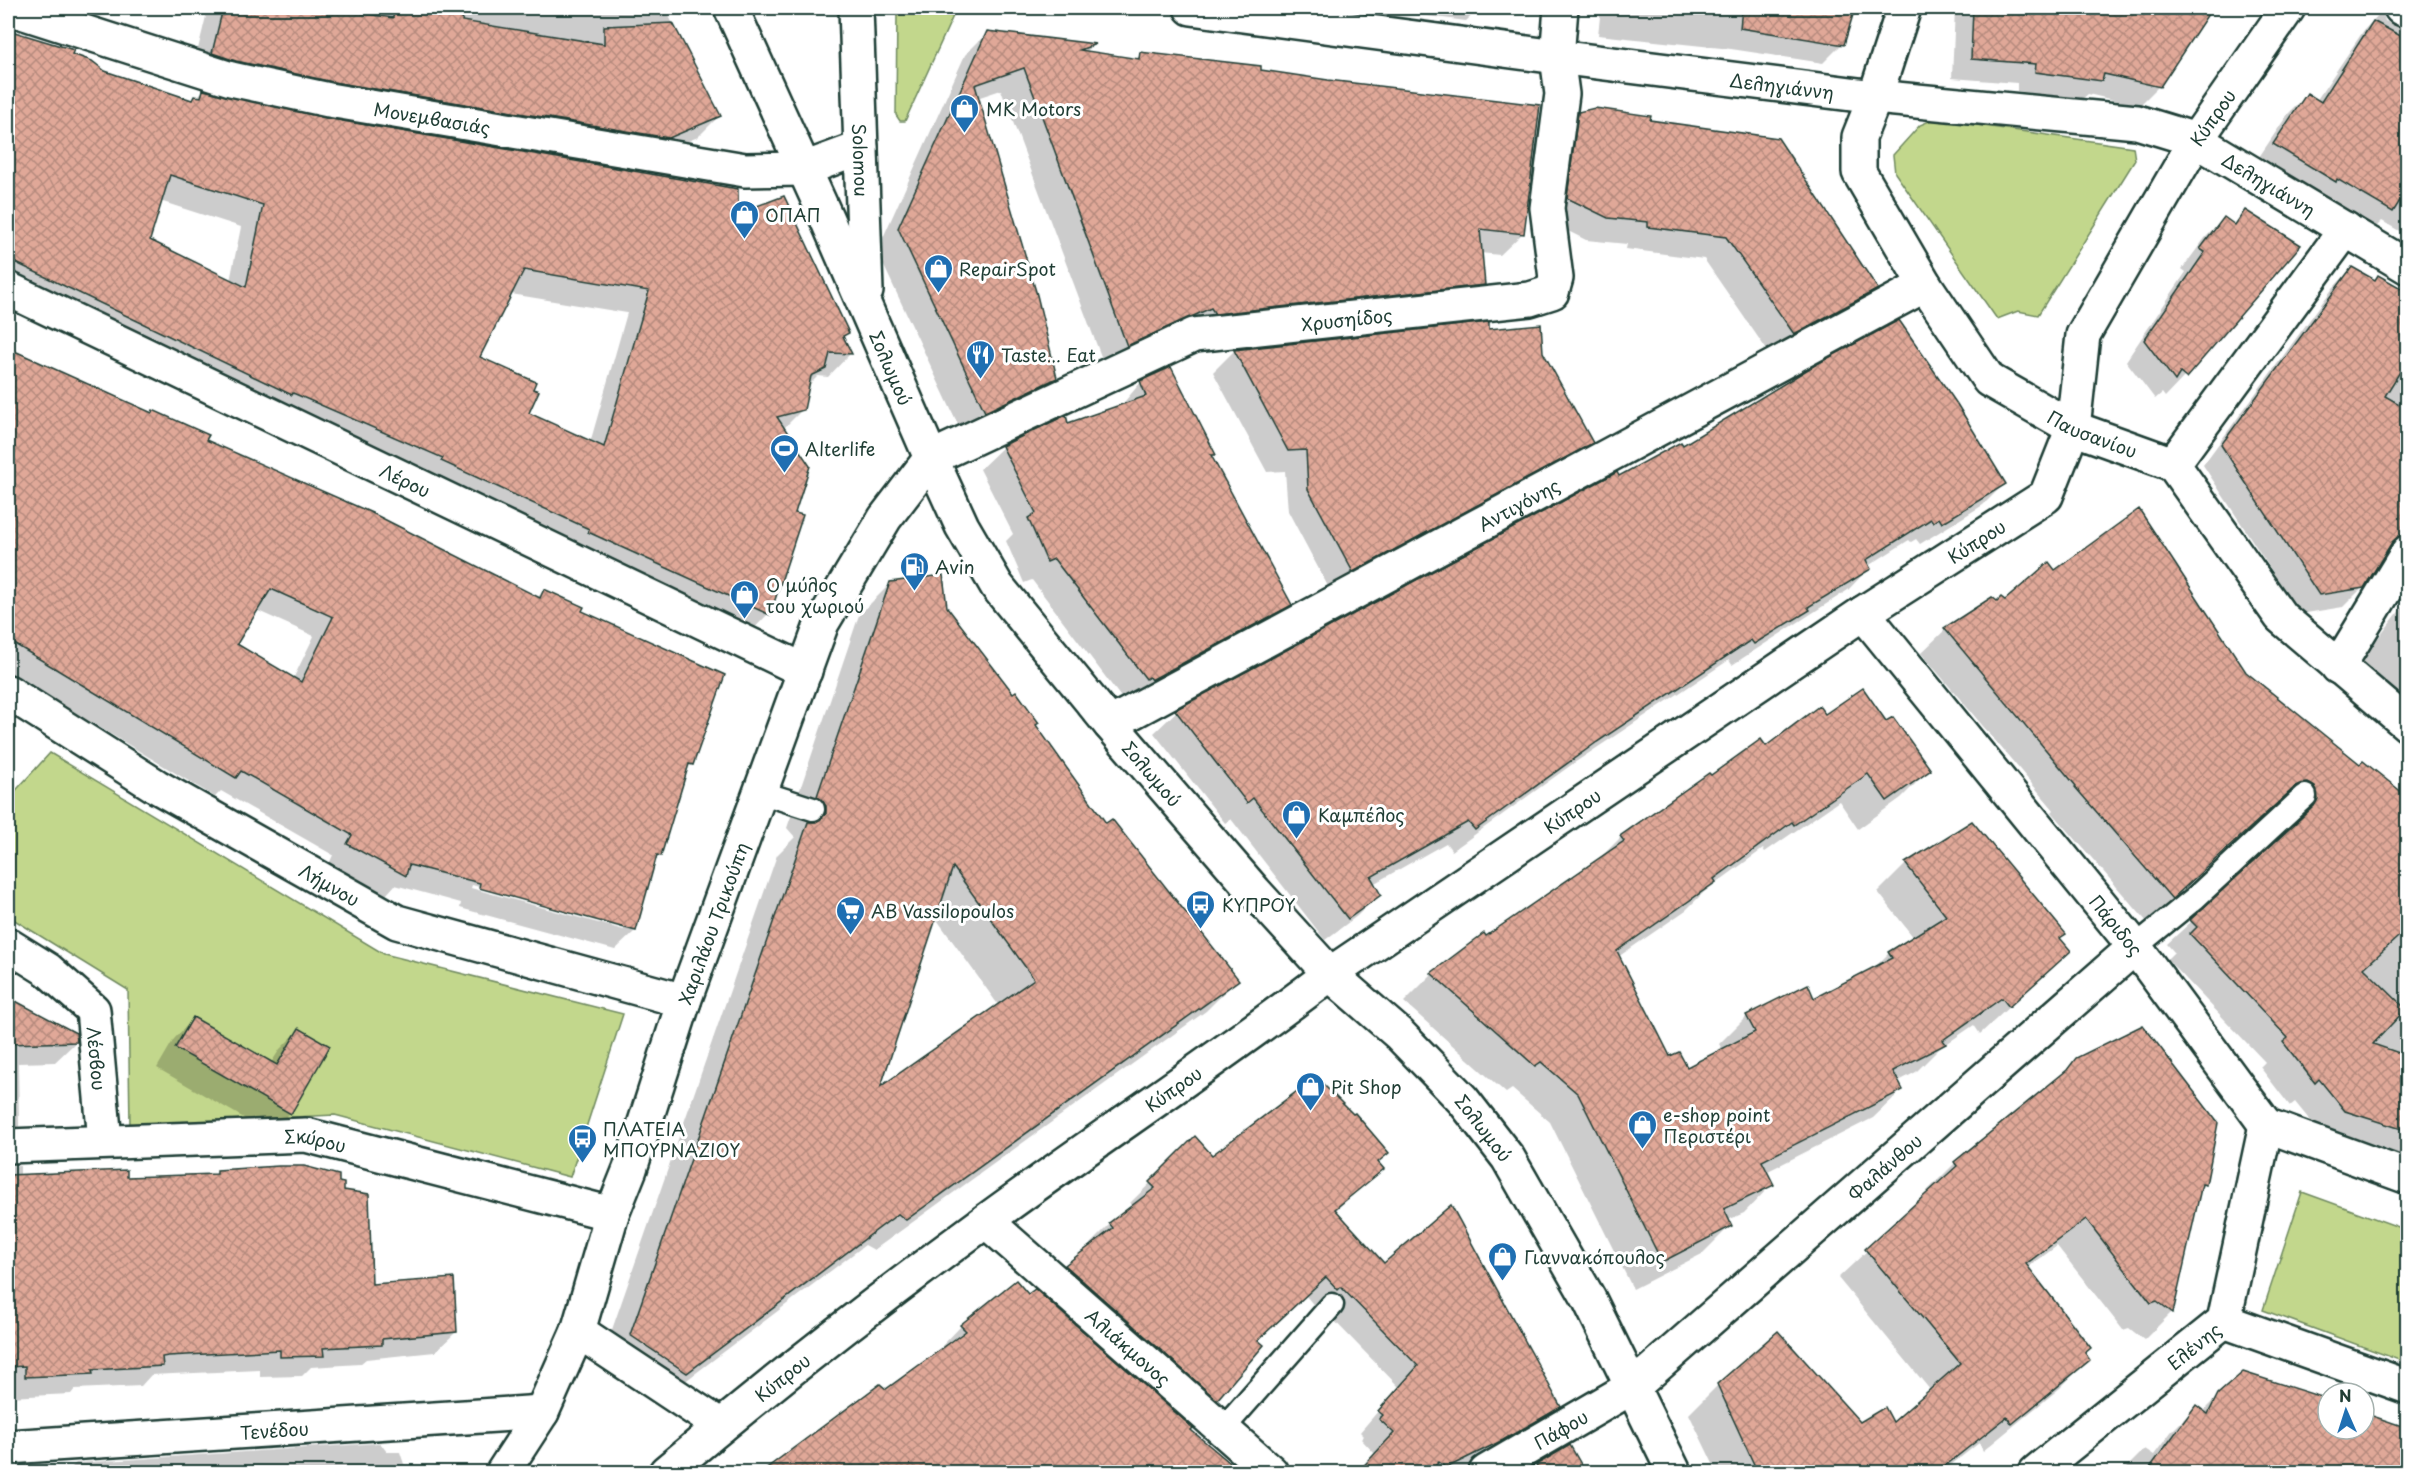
<svg xmlns="http://www.w3.org/2000/svg" width="2415" height="1480" viewBox="0 0 2415 1480" font-family="'Playpen Sans',sans-serif">
	<defs>
		<pattern id="building-cross-hatch" width="8" height="8" patternUnits="userSpaceOnUse" patternTransform="scale(1.5)"><rect width="8" height="8" fill="#e0a898"/><path d="M0 0l8 8M0 8l8-8" fill="none" stroke="#b58a7d"/></pattern>
	</defs>
	<rect width="100%" height="100%" fill="#fff"/>
	<filter id="ink" filterUnits="userSpaceOnUse"><feTurbulence type="fractalNoise" baseFrequency=".0167" numOctaves="2"/><feDisplacementMap in="SourceGraphic" scale="12" xChannelSelector="R" yChannelSelector="G"/><feConvolveMatrix kernelMatrix="1 2 1 2 8 2 1 2 1" color-interpolation-filters="sRGB"/></filter>
	<g filter="url(#ink)">
		<g fill="#c2d78c" stroke="#708a60" stroke-width="1.5">
			<polygon points="903,9 953,16 905,121 900,121 896,115 897,13"/>
			<polygon points="1934,119 2133,147 2135,160 2038,315 2018,311 1997,319 1895,173 1893,155 1920,125"/>
			<polygon points="50,753 384,954 623,1014 570,1177 335,1115 130,1125 128,990 8,916 8,799"/>
			<polygon points="2302,1192 2407,1230 2407,1363 2263,1310"/>
		</g>
		<g fill="#0003" fill-rule="evenodd">
			<polygon points="208,8 665,8 719,116 698,137 647,158 192,74"/>
			<polygon points="1366,8 1480,8 1466,21"/>
			<polygon points="1601,8 1854,8 1842,44 1823,63 1731,49 1598,35"/>
			<polygon points="1955,8 2213,8 2159,86 2139,106 2088,94 2081,100 2017,91 2017,83 1952,78"/>
			<polygon points="2382,11 2385,21 2408,31 2408,236 2382,221 2373,230 2255,163 2288,114 2307,95 2316,101 2364,30"/>
			<path d="M8,32L72,51L70,55L104,72L190,101L204,91L736,215L847,333L843,338L850,354L828,377L818,376L808,386L803,409L783,429L794,514L801,516L768,614L746,637L8,292ZM160,201L241,227L230,281L148,241ZM511,294L627,313L590,443L527,414L478,358Z"/>
			<polygon points="988,32 1093,45 1086,52 1135,60 1141,54 1259,72 1523,233 1500,255 1480,253 1483,284 1461,307 1105,367 1001,90 977,98 1056,378 1033,400 962,433 877,251 965,55"/>
			<polygon points="1579,114 1649,122 1876,289 1854,311 1771,356 1704,259 1626,249 1627,244 1586,240 1546,220 1557,136"/>
			<polygon points="2246,212 2299,246 2184,377 2165,397 2162,393 2155,399 2126,361 2186,272 2182,269 2205,238 2224,219 2233,225"/>
			<polygon points="2352,268 2374,281 2408,294 2408,572 2389,552 2385,553 2363,587 2343,607 2300,614 2203,465 2333,288"/>
			<polygon points="1487,324 1488,331 1542,352 1591,442 1569,464 1331,592 1288,511 1285,471 1267,472 1213,372 1234,351"/>
			<path d="M8,347L537,598L544,591L580,611L692,764L685,770L659,855L654,860L635,931L615,950L460,908L461,903L395,885L386,895L329,864L333,855L221,791L215,797L8,672ZM256,610L314,636L293,679L235,644ZM472,885L624,926V930L471,888Z"/>
			<polygon points="1141,382 1214,455 1211,458 1290,604 1268,627 1123,700 1032,580 1024,583 1006,541 1013,534 980,469 1003,447 1120,407"/>
			<polygon points="1682,447 2004,484 1983,505 1920,544 1916,539 1911,542 1909,540 1868,566 1869,568 1848,590 1732,665 1729,660 1574,763 1452,851 1446,843 1373,884 1379,894 1357,916 1325,940 1231,819 1225,823 1154,733 1176,712 1617,474 1619,478"/>
			<polygon points="2055,572 2245,673 2360,766 2408,798 2408,1165 2321,1134 2295,1102 2290,1106 2260,1067 2265,1062 2167,959 2174,952 2167,944 2292,829 2295,818 2291,810 2278,806 2270,810 2147,922 2052,812 2054,810 1921,653 1945,630 1992,599 1997,603 2004,602"/>
			<polygon points="2408,574 2408,597 2395,599"/>
			<path d="M891,583L945,608L1034,725L1105,825L1237,980L1206,1011L874,1250L865,1245L655,1404L599,1367L777,855L795,837L787,828L859,615ZM935,917L999,1006L878,1090Z"/>
			<polygon points="2408,600 2408,701 2358,664"/>
			<polygon points="1825,716 1886,723 1929,770 1901,798 1858,829 1839,801 1765,852 1763,849 1704,892 1686,910 1618,957 1669,1058 1686,1070 1723,1051 1719,1044 1747,1016 1813,1000 1871,971 1889,953 1914,938 1878,892 1906,864 2058,939 2069,951 1980,1034 1974,1025 1939,1049 1916,1072 1897,1082 1902,1090 1873,1118 1766,1172 1772,1184 1744,1213 1728,1220 1730,1226 1702,1254 1633,1289 1550,1122 1512,1089 1506,1093 1404,1002 1432,974 1596,862 1621,837 1710,777"/>
			<polygon points="8,744 15,749 11,756 15,760 8,768"/>
			<polygon points="8,998 76,1042 55,1062 18,1063 19,1126 8,1138"/>
			<polygon points="193,1019 271,1063 280,1049 299,1030 290,1113 270,1133 157,1068 174,1039"/>
			<polygon points="2077,1060 2204,1184 2199,1189 2171,1313 2144,1340 2129,1328 2123,1330 2057,1246 2027,1268 2088,1360 2060,1388 1983,1451 1979,1443 1942,1472 1717,1472 1689,1414 1718,1385 1860,1424 1893,1424 1931,1391 1838,1278 1929,1193 1927,1191 1955,1163 2058,1079"/>
			<polygon points="1195,1139 1212,1157 1387,1153 1377,1163 1381,1169 1335,1211 1384,1265 1559,1406 1539,1426 1467,1469 1466,1472 1358,1472 1375,1454 1361,1439 1364,1436 1360,1432 1399,1387 1320,1306 1317,1309 1306,1296 1257,1341 1216,1399 1196,1419 1046,1286 1092,1246 1090,1244 1110,1224 1134,1206 1130,1203"/>
			<polygon points="8,1165 20,1166 20,1176 126,1179 213,1176 217,1172 337,1183 342,1192 370,1286 456,1332 435,1352 366,1359 360,1364 311,1367 302,1376 260,1377 260,1370 151,1375 141,1386 75,1389 71,1394 8,1397"/>
			<polygon points="1028,1296 1189,1431 886,1391 944,1348 942,1346 961,1326"/>
			<polygon points="2219,1395 2264,1472 2122,1472 2145,1449 2154,1455 2171,1432 2196,1407 2202,1412"/>
			<polygon points="380,1443 387,1452 400,1452 404,1464 413,1472 49,1472 53,1468 70,1469 76,1463"/>
			<polygon points="1570,1447 1584,1472 1525,1472"/>
		</g>
		<g fill="url(#building-cross-hatch)" stroke="#1f3d34" stroke-width="1.5" fill-rule="evenodd">
			<polygon points="223,8 326,8 393,18 394,9 463,16 462,21 604,44 604,26 673,23 721,116 669,138 333,82 236,61 212,53"/>
			<polygon points="1742,8 1855,8 1844,45 1740,28"/>
			<polygon points="1973,8 2212,8 2160,87 2104,74 2102,81 2035,72 2036,64 1971,59"/>
			<polygon points="2373,21 2408,40 2408,188 2393,212 2337,179 2336,182 2273,144 2307,93 2321,102"/>
			<path d="M8,30L74,50L72,54L92,61L105,71L192,100L194,96L201,97L203,90L326,118L738,189V213L784,196L849,333L843,336L852,354L830,353L826,369L811,376L804,410L777,417L810,466L795,513L803,515L770,615L588,532L589,529L441,461L443,458L293,393L292,395L8,259ZM170,175L263,205L246,287L150,240ZM524,270L649,291L604,447L529,413L539,391L533,389L536,382L480,357Z"/>
			<polygon points="987,31 1096,44 1080,50 1139,59 1140,52 1209,60 1261,66 1261,70 1328,80 1540,105 1524,234 1480,229 1485,285 1215,314 1211,308 1127,346 1024,68 975,85 1037,295 1057,378 985,412 898,228"/>
			<polygon points="1595,108 1651,116 1650,120 1778,138 1878,289 1794,334 1726,237 1648,227 1648,222 1608,218 1567,198 1578,112"/>
			<polygon points="2245,210 2301,245 2186,378 2180,373 2175,381 2144,340 2205,252 2200,249 2224,217 2235,225"/>
			<polygon points="2352,267 2375,280 2378,275 2408,292 2408,359 2385,396 2408,409 2408,533 2399,536 2392,542 2364,588 2319,595 2221,445"/>
			<polygon points="1899,320 1957,404 2006,484 1942,523 1939,518 1933,522 1931,519 1866,560 1871,569 1808,607 1810,610 1754,644 1751,640 1597,742 1475,830 1468,822 1371,877 1381,895 1348,919 1253,798 1247,803 1175,710 1617,472 1619,476 1681,442 1683,445 1815,365"/>
			<polygon points="1489,322 1489,329 1541,324 1543,352 1593,443 1353,572 1308,489 1306,450 1288,451 1234,350"/>
			<path d="M8,348L152,413L153,410L209,435L206,440L372,513L540,598L544,589L584,607L582,611L725,675L693,765L689,764L661,856L657,855L636,931L479,888L480,883L409,865L406,876L347,844L352,835L241,771L236,778L8,640ZM271,589L333,617L301,682L237,644Z"/>
			<polygon points="1171,367 1216,455 1211,455 1292,605 1151,680 1149,677 1146,679 1054,559 1047,562 1028,518 1036,513 1002,446 1066,415 1068,423 1146,396 1140,381"/>
			<polygon points="2139,509 2246,672 2360,764 2363,761 2408,797 2408,928 2364,968 2406,1009 2373,1044 2408,1056 2408,1131 2345,1111 2319,1079 2315,1083 2283,1042 2288,1038 2190,934 2197,927 2190,920 2314,806 2318,799 2315,787 2308,783 2296,786 2172,899 2075,787 2076,786 1944,628 1992,597 1997,601 2001,597 2005,600 2049,562 2055,570"/>
			<path d="M943,575L947,607L1013,693L1016,691L1039,723L1036,725L1106,823L1112,819L1239,980L906,1220L898,1214L687,1373L630,1335L808,822H816L826,814V806L817,796L890,582ZM953,867L1034,979L881,1086Z"/>
			<polygon points="1863,688 1886,721 1893,717 1931,770 1887,801 1868,774 1794,825 1792,822 1714,879 1716,882 1617,951 1670,1056 1679,1052 1687,1067 1755,1032 1746,1015 1808,984 1814,998 1892,958 1888,952 1946,916 1905,863 1972,821 2066,934 2060,938 2071,951 2009,1007 2002,998 1943,1040 1946,1044 1893,1071 1903,1090 1762,1161 1774,1185 1724,1209 1732,1226 1662,1262 1578,1094 1541,1062 1535,1066 1431,973 1484,933 1486,936 1624,841 1620,836 1709,773 1711,775 1761,739 1766,746 1819,706 1825,714"/>
			<polygon points="8,997 76,1033 77,1042 8,1044"/>
			<polygon points="193,1017 277,1065 299,1028 330,1046 291,1114 175,1048"/>
			<polygon points="2143,1025 2218,1123 2206,1185 2202,1184 2173,1313 2157,1301 2151,1303 2086,1219 2026,1264 2091,1348 2085,1353 2090,1360 2012,1424 2007,1417 1936,1473 1758,1473 1717,1384 1778,1331 1860,1422 1885,1407 1893,1422 1960,1363 1865,1249 1957,1166 1954,1162 2067,1070 2076,1058"/>
			<polygon points="1316,1077 1353,1114 1355,1113 1389,1153 1378,1162 1384,1169 1335,1209 1384,1263 1451,1205 1561,1407 1503,1440 1446,1468 1439,1462 1428,1473 1357,1473 1394,1433 1379,1419 1383,1415 1378,1411 1418,1366 1341,1287 1338,1290 1326,1277 1258,1340 1264,1345 1217,1400 1065,1265 1113,1228 1109,1223 1155,1188 1149,1182 1195,1136 1212,1155"/>
			<polygon points="279,1166 304,1166 339,1175 339,1182 344,1183 344,1190 369,1194 372,1284 454,1278 457,1332 382,1339 382,1345 323,1348 324,1356 280,1357 280,1350 168,1356 162,1357 163,1366 92,1370 93,1374 25,1377 25,1366 8,1367 8,1307 14,1306 11,1236 8,1236 8,1175 127,1170 127,1177 217,1174 217,1170"/>
			<polygon points="1016,1280 1028,1294 1035,1289 1193,1428 1191,1430 1242,1473 760,1473 880,1384 886,1389 966,1331 960,1325"/>
			<polygon points="2243,1372 2328,1399 2328,1429 2364,1429 2364,1413 2408,1428 2408,1473 2146,1473 2196,1405 2208,1414 2218,1394"/>
			<polygon points="1570,1445 1586,1473 1540,1473 1536,1465"/>
		</g>
		<g fill="none" stroke-linecap="round" stroke-linejoin="round">
			<defs>
				<g id="lane">
					<polyline points="760,792 813,809"/>
					<polyline points="2135,947 2195,898 2305,796"/>
					<polyline points="1221,1431 1332,1305"/>
				</g>
				<g id="street">
					<path id="s1" d="M9,8L231,79L329,100L745,170L804,169"/>
					<path id="s2" d="M1191,8L1557,57L1875,97L2137,122L2196,140L2408,267"/>
					<path id="s3" d="M1904,8L1875,97L1859,137V172L1925,285L1989,380L2073,428L2173,464L2281,617L2408,725"/>
					<polyline points="2401,8 2408,11"/>
					<path id="s4" d="M8,289L805,671"/>
					<path id="s5" d="M931,458L1194,335L1530,299L1552,292L1556,278L1547,208L1562,94L1557,57L1561,8"/>
					<polyline points="2173,464 2346,229"/>
					<path id="s6" d="M1863,613L2135,947L2266,1125L2408,1177"/>
					<polyline points="2338,667 2408,552"/>
					<path id="s7" d="M8,692L156,786L397,922L684,1001"/>
					<path id="s8" d="M1110,724L1925,285"/>
					<path id="s9" d="M8,945L48,970L93,1010L105,1141"/>
					<path id="s10" d="M1330,974L1863,613L2046,496L2073,428L2083,335L2196,140L2288,8"/>
					<path id="s11" d="M8,1146L306,1135L612,1214"/>
					<path id="s12" d="M986,1221L1271,1472"/>
					<polyline points="2224,1321 2408,1387"/>
					<polyline points="578,1331 721,1426"/>
					<path id="s13" d="M8,1447L542,1412"/>
					<path id="s14" d="M1486,1472L1634,1386L2135,947"/>
					<path id="s15" d="M2036,1472L2224,1321L2266,1125"/>
				</g>
				<g id="secondary">
					<path id="s16" d="M731,8L826,217L931,458L962,526L997,586L1110,724L1255,892L1330,974L1399,1034L1463,1100L1508,1158L1589,1299L1674,1472"/>
					<path id="s17" d="M856,8L866,291"/>
					<polyline points="804,169 861,148"/>
					<path id="s18" d="M503,1472L542,1412L578,1331L612,1214L630,1169L684,1001L822,623L885,518L931,458"/>
					<path id="s19" d="M666,1472C769,1385 878,1300 987,1220C1100,1137 1218,1060 1330,974"/>
				</g>
			</defs>
			<use href="#lane" stroke="#1f3d34" stroke-width="27"/>
			<use href="#street" stroke="#1f3d34" stroke-width="38"/>
			<use href="#secondary" stroke="#1f3d34" stroke-width="38"/>
			<use href="#lane" stroke="#fff" stroke-width="22"/>
			<use href="#street" stroke="#fff" stroke-width="33"/>
			<use href="#secondary" stroke="#fff" stroke-width="33"/>
		</g>
	</g>
	<defs>
		<symbol id="shop-pin" viewBox="-11 -11 22 30"><path d="M0 17L-7.5 6A9.5 9.5 0 1 1 7.5 6Z" fill="#1f6fb2" stroke="#fff"/><path d="M-5-2.5h2.3a2.7 3.5 0 0 1 5.4 0H5L5.5 6h-11ZM-1.5-2.5h3a1.5 2.3 0 0 0-3 0Z" fill="#fff"/></symbol>
		<symbol id="restaurant-pin" viewBox="-11 -11 22 30"><path d="M0 17L-7.5 6A9.5 9.5 0 1 1 7.5 6Z" fill="#1f6fb2" stroke="#fff"/><path d="M-5-6h1v4h1v-4h1v4h1v-4h1v5L-1.5 .5V6h-2V.5L-5-1ZM5-6V6H3V1.5H1.5Q1.5-4 5-6Z" fill="#fff"/></symbol>
		<symbol id="stadium-pin" viewBox="-11 -11 22 30"><path d="M0 17L-7.5 6A9.5 9.5 0 1 1 7.5 6Z" fill="#1f6fb2" stroke="#fff"/><path d="M0-5a6.5 5 0 1 0 0 10a6.5 5 0 1 0 0-10ZM-3.5-1.8h7v3.6h-7Z" fill="#fff"/></symbol>
		<symbol id="fuel-pin" viewBox="-11 -11 22 30"><path d="M0 17L-7.5 6A9.5 9.5 0 1 1 7.5 6Z" fill="#1f6fb2" stroke="#fff"/><path d="M-5.5-6h7V0h2V4h1.3V-2.5L3-4.5l.8-.8L6-3V5H2.5V1h-1V6h-7ZM-4.2-4.7v3.2H.2V-4.7Z" fill="#fff"/></symbol>
		<symbol id="bus-pin" viewBox="-11 -11 22 30"><path d="M0 17L-7.5 6A9.5 9.5 0 1 1 7.5 6Z" fill="#1f6fb2" stroke="#fff"/><path d="M-5-6H5V4H4V6H2V4H-2V6H-4V4H-5ZM-3.5-4V0h7V-4ZM-3.5 1.2v1.5H-2V1.2ZM2 1.2v1.5H3.5V1.2Z" fill="#fff"/></symbol>
		<symbol id="supermarket-pin" viewBox="-11 -11 22 30"><path d="M0 17L-7.5 6A9.5 9.5 0 1 1 7.5 6Z" fill="#1f6fb2" stroke="#fff"/><path d="M-6-5.5h2.5l.6 2H6L4.5 2H-2.5L-4.4-4H-6ZM-1.5 3.2a1.3 1.3 0 1 0 .1 0ZM3 3.2a1.3 1.3 0 1 0 .1 0Z" fill="#fff"/></symbol>
	</defs>
	<g fill-rule="evenodd">
		<use href="#shop-pin" x="948" y="92" width="33" height="45"/>
		<use href="#shop-pin" x="728" y="198" width="33" height="45"/>
		<use href="#shop-pin" x="922" y="252" width="33" height="45"/>
		<use href="#restaurant-pin" x="964" y="338" width="33" height="45"/>
		<use href="#stadium-pin" x="768" y="432" width="33" height="45"/>
		<use href="#fuel-pin" x="898" y="550" width="33" height="45"/>
		<use href="#shop-pin" x="728" y="578" width="33" height="45"/>
		<use href="#shop-pin" x="1280" y="798" width="33" height="45"/>
		<use href="#bus-pin" x="1184" y="888" width="33" height="45"/>
		<use href="#supermarket-pin" x="834" y="894" width="33" height="45"/>
		<use href="#shop-pin" x="1294" y="1070" width="33" height="45"/>
		<use href="#shop-pin" x="1626" y="1108" width="33" height="45"/>
		<use href="#bus-pin" x="566" y="1122" width="33" height="45"/>
		<use href="#shop-pin" x="1486" y="1240" width="33" height="45"/>
	</g>
	<g text-anchor="middle" dominant-baseline="central" stroke-width="6" stroke-linejoin="round" paint-order="stroke">
		<g font-size="18" fill="#1f3d34" stroke="#fff">
			<text stroke="none"><textPath href="#s2" startOffset="596">Δεληγιάννη</textPath></text>
			<text stroke="none"><textPath href="#s1" startOffset="438">Μονεμβασιάς</textPath></text>
			<text stroke="none"><textPath href="#s10" startOffset="1281">Κύπρου</textPath></text>
			<text stroke="none"><textPath href="#s17" startOffset="152">Solomou</textPath></text>
			<text stroke="none"><textPath href="#s2" startOffset="1100">Δεληγιάννη</textPath></text>
			<text stroke="none"><textPath href="#s5" startOffset="444">Χρυσηίδος</textPath></text>
			<text stroke="none"><textPath href="#s16" startOffset="394">Σολωμού</textPath></text>
			<text stroke="none"><textPath href="#s3" startOffset="534">Παυσανίου</textPath></text>
			<text stroke="none"><textPath href="#s4" startOffset="441">Λέρου</textPath></text>
			<text stroke="none"><textPath href="#s8" startOffset="464">Αντιγόνης</textPath></text>
			<text stroke="none"><textPath href="#s10" startOffset="778">Κύπρου</textPath></text>
			<text stroke="none"><textPath href="#s16" startOffset="880">Σολωμού</textPath></text>
			<text stroke="none"><textPath href="#s10" startOffset="292">Κύπρου</textPath></text>
			<text stroke="none"><textPath href="#s7" startOffset="375">Λήμνου</textPath></text>
			<text stroke="none"><textPath href="#s18" startOffset="590">Χαριλάου Τρικούπη</textPath></text>
			<text stroke="none"><textPath href="#s6" startOffset="402">Πάριδος</textPath></text>
			<text stroke="none"><textPath href="#s9" startOffset="156">Λέσβου</textPath></text>
			<text stroke="none"><textPath href="#s19" startOffset="636">Κύπρου</textPath></text>
			<text stroke="none"><textPath href="#s16" startOffset="1366">Σολωμού</textPath></text>
			<text stroke="none"><textPath href="#s11" startOffset="308">Σκύρου</textPath></text>
			<text stroke="none"><textPath href="#s14" startOffset="504">Φαλάνθου</textPath></text>
			<text stroke="none"><textPath href="#s15" startOffset="202">Ελένης</textPath></text>
			<text stroke="none"><textPath href="#s12" startOffset="190">Αλιάκμονος</textPath></text>
			<text stroke="none"><textPath href="#s19" startOffset="150">Κύπρου</textPath></text>
			<text stroke="none"><textPath href="#s13" startOffset="267">Τενέδου</textPath></text>
			<text stroke="none"><textPath href="#s14" startOffset="86">Πάφου</textPath></text>
		</g>
		<g font-size="18" fill="#1f3d34" stroke="#fff" text-anchor="start">
			<text x="986" y="108">MK Motors</text>
			<text x="765" y="214">ΟΠΑΠ</text>
			<text x="959" y="268">RepairSpot</text>
			<text x="1001" y="354">Taste... Eat</text>
			<text x="805" y="448">Alterlife</text>
			<text x="935" y="566">Avin</text>
			<text x="766" y="584">Ο μύλος<tspan x="766" dy="21">του χωριού</tspan></text>
			<text x="1318" y="814">Καμπέλος</text>
			<text x="1222" y="904">ΚΥΠΡΟΥ</text>
			<text x="871" y="910">AB Vassilopoulos</text>
			<text x="1331" y="1086">Pit Shop</text>
			<text x="1663" y="1114">e-shop point<tspan x="1663" dy="21">Περιστέρι</tspan></text>
			<text x="603" y="1128">ΠΛΑΤΕΙΑ<tspan x="603" dy="21">ΜΠΟΥΡΝΑΖΙΟΥ</tspan></text>
			<text x="1524" y="1256">Γιαννακόπουλος</text>
		</g>
	</g>
	<rect width="2415" height="1480" fill="none" stroke="#fff" stroke-width="30"/>
	<rect x="15" y="15" width="2385" height="1450" fill="none" stroke="#1f3d34" stroke-width="2" filter="url(#ink)"/>
	<g transform="translate(2346 1411) rotate(357)"><circle r="28" fill="#ffffff" stroke="#a5b1ae" stroke-width="1.5"/>
	<path d="M0-4.5L10 22L0 15L-10 22Z" fill="#1f6fb2"/>
	<text y="-9" font-size="16" font-weight="bold" text-anchor="middle" fill="#1f3d34">N</text>
	</g>
</svg>
